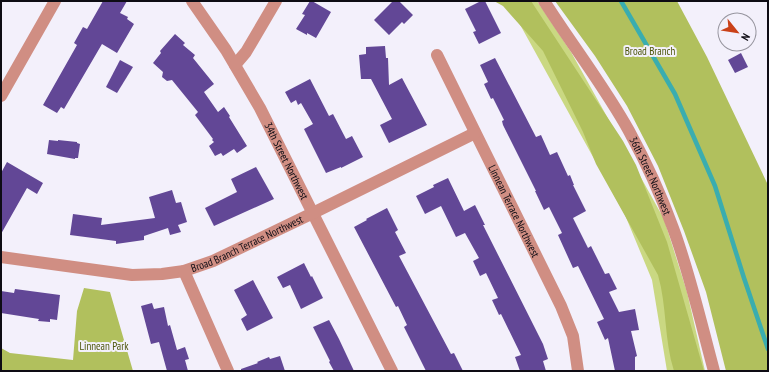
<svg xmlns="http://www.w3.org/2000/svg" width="769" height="372" viewBox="0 0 769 372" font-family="'PT Sans Narrow',sans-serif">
	<rect width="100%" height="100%" fill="#f3f0fb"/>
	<polygon fill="#cad882" points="507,1 537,1 571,52 664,219 687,292 705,371 667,371 652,280 625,215"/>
	<g fill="#b1c05d">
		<path d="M494,1H531L623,141L636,165L667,242L704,371H674C664,340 667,306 658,275L596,164L583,132L543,51L503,6Z"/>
		<polygon points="555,1 677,1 707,57 768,185 768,371 726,371 706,292 684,231 658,166 627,106 595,56"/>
		<polygon points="84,288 110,292 133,371 1,371 1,348 10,353 73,360 77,311"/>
	</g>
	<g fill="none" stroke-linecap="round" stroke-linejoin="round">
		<polyline stroke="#3aadaf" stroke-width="4.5" points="621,1 675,94 715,186 744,278 768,349"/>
	</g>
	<g fill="#624796">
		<polygon points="103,1 127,1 120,13 128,17 127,19 134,24 117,53 102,44 64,109 61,107 57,113 43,105 77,45 74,43 83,27 87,29"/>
		<polygon points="310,1 312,1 331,12 316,38 307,33 307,35 296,29 305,15 302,14"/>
		<polygon points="393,1 399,1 413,15 404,24 402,22 389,35 374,20"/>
		<polygon points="481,1 485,1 501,33 479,44 473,32 476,31 465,9"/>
		<polygon points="175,34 185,43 183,45 195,55 193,58 214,84 204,92 218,112 224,107 230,116 229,117 247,146 237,153 234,149 223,156 221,153 215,156 209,146 214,142 212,140 213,139 195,115 198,112 172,80 167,81 162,77 163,72 153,63 161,53 160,51"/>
		<polygon points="385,46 386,58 388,58 389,85 402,78 427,125 389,143 380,125 392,119 371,79 361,79 359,55 366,54 366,47"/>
		<polygon points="741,53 748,67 735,73 728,60"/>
		<polygon points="495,58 536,137 541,135 550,155 557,152 568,176 570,175 574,185 573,185 586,211 573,218 588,248 591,246 605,274 609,273 617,289 609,292 619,312 635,309 639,330 631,331 637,356 635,357 635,371 615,371 608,338 605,340 597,322 604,319 578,266 573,268 558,235 562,233 549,207 544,210 535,191 536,191 503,125 502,121 504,120 493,98 491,99 484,84 488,82 480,65"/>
		<polygon points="120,60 133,67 117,93 106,87"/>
		<polygon points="310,79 329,116 333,114 346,139 352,136 363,157 341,168 341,167 326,173 304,129 313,124 301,103 298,105 296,100 291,103 285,92"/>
		<polygon points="49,140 58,141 58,140 77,142 77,143 80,144 78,158 75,158 75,159 47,154"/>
		<polygon points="7,162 43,183 37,194 27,188 1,234 1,173"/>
		<polygon points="256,167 274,199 214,226 205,208 237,192 231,179"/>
		<polygon points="448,178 464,211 475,205 485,225 483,225 543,344 548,359 543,361 546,371 520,371 515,357 521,355 501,314 499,315 492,300 498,298 486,273 480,276 473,261 479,258 465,233 456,237 441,206 425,214 416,196 434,187 433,185"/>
		<polygon points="172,190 176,203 181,202 187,222 178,225 181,232 170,235 168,228 144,236 144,240 116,244 116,241 70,235 73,214 102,218 101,225 155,218 149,197"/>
		<polygon points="387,208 398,230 395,232 406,253 399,256 451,354 454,353 463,371 426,371 404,327 407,325 398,306 396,307 354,227 367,220 366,219"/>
		<polygon points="304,263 311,277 312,276 323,298 301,309 290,285 283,288 277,277"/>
		<polygon points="253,280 273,318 247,331 241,319 247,315 234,290"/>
		<polygon points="15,289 60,295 57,320 50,319 50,322 38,321 39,319 1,313 1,291 14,293"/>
		<polygon points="152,303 154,309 164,307 168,326 170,325 177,350 185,347 189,359 185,360 188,371 167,371 159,342 151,344 141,306"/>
		<polygon points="329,320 339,339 354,371 334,371 329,362 330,361 313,327"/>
		<polygon points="280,356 285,371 241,371 241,369 258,363 257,362 269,357 270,359"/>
	</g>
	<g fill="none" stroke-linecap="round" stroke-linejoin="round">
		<g stroke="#d08e83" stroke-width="12">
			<path id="s1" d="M192,1L226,50L260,108L392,371"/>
			<path id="s2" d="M544,1C572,45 604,86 629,131C646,162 661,195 673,228C690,274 701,323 714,371"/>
			<path id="s3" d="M437,55L561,306L573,336L578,371"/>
			<polyline points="235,65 246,52 276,1"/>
			<polyline points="1,96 55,1"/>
			<path id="s4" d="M1,257L132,275L162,274L184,271L213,261L313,213L475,133"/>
			<polyline points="184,271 228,371"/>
		</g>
	</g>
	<g text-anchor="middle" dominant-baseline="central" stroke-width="4" stroke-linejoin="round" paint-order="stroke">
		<g font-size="11" fill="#4d560b" stroke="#f3f0fb">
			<text x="650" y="51">Broad Branch</text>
			<text x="104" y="346">Linnean Park</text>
		</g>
		<g font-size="11" fill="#0e0c14" stroke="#f3f0fb">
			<text stroke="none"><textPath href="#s1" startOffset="186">34th Street Northwest</textPath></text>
			<text stroke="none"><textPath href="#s2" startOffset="205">36th Street Northwest</textPath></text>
			<text stroke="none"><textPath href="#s3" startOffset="174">Linnean Terrace Northwest</textPath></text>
			<text stroke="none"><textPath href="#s4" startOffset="253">Broad Branch Terrace Northwest</textPath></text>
		</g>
	</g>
	<rect width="769" height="372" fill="none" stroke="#0e0c14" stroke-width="4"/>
	<g transform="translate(737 32) rotate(120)"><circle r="19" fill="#f3f0fb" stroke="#97959f"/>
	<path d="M0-3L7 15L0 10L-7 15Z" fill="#ca4119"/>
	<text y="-6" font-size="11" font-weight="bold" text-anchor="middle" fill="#0e0c14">N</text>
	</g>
</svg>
